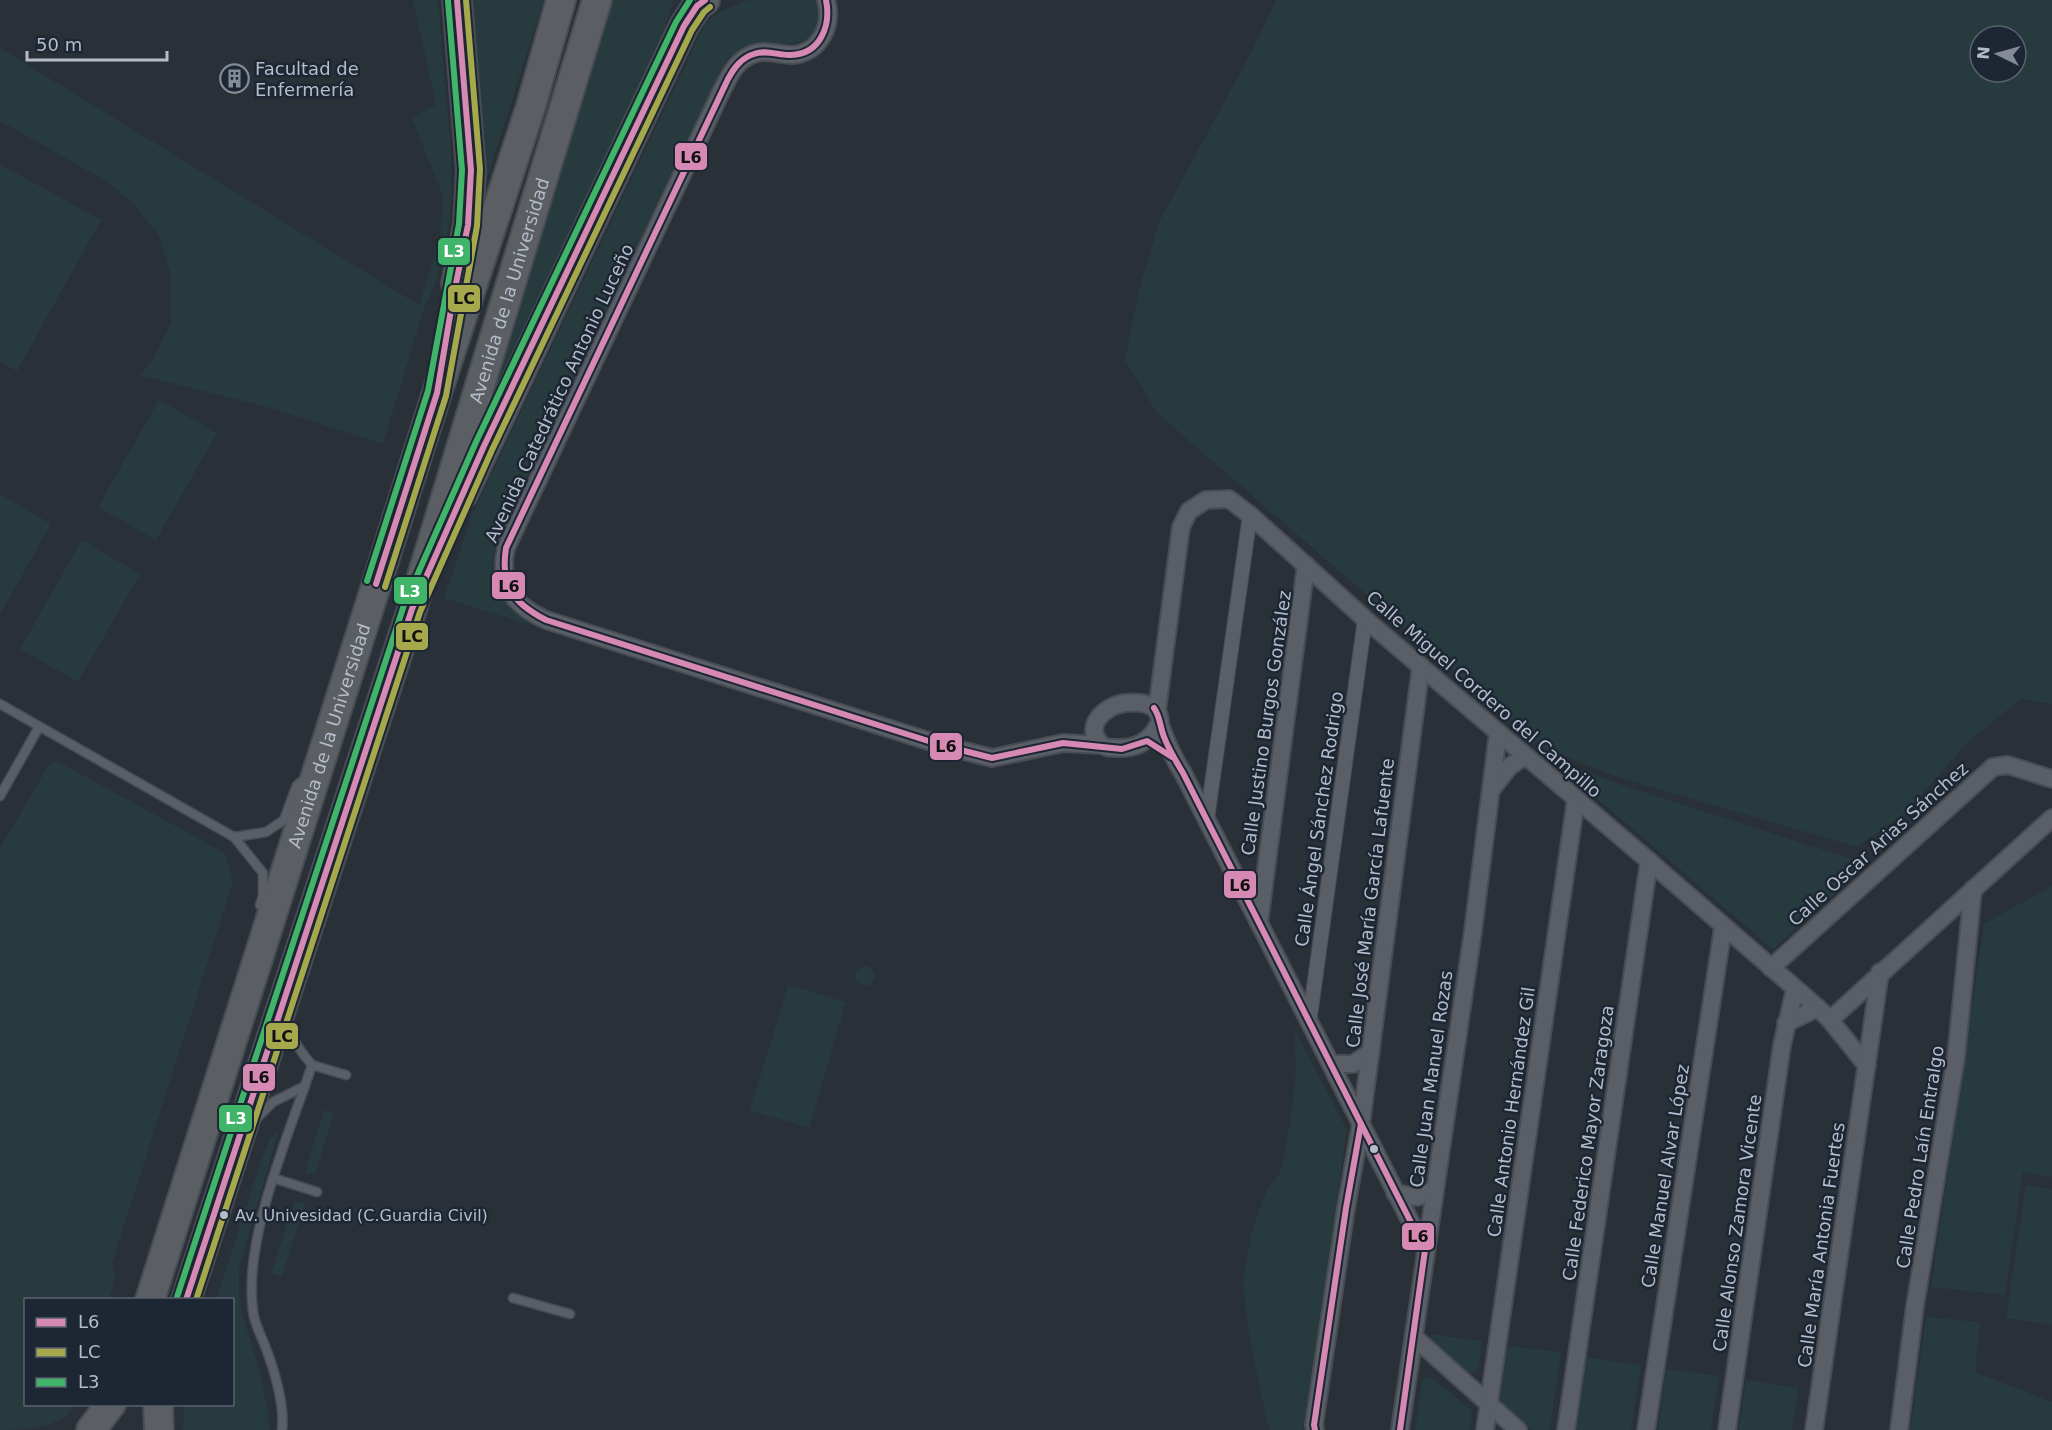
<svg xmlns="http://www.w3.org/2000/svg" width="2052" height="1430" viewBox="0 0 2052 1430" font-family="'DejaVu Sans',sans-serif">
	<rect width="100%" height="100%" fill="#2a3038"/>
	<g fill="#273a3e" fill-rule="evenodd">
		<path d="M413,0H438C441,35 444,70 447,105C454,177 457,241 424,308L383,444L260,405L140,375L153,359L171,322L170,272L159,236L135,205L108,182L0,121V48L419,305L440,237L443,196L412,119L436,104Z"/>
		<polygon points="465,0 544,0 482,194"/>
		<polygon points="611,0 673,0 665,27 670,30 491,409 485,413 597,55"/>
		<path d="M749,0H817C821,8 821,18 817,27C803,54 776,38 754,44C742,47 735,53 726,60L506,521C503,529 497,538 495,547C485,583 506,609 534,626L444,598L471,517L704,26C717,11 731,6 749,0Z"/>
		<path d="M1276,0H2052V704L2021,699L1968,742L1905,813L1857,847L1617,777L1542,747L1157,413L1125,360L1141,282L1160,220L1251,53ZM1980,36H2016V72H1980Z"/>
		<polygon points="0,164 101,220 17,371 0,362"/>
		<polygon points="159,400 217,433 156,540 98,507"/>
		<polygon points="0,494 51,524 0,614"/>
		<polygon points="82,540 140,574 78,682 20,649"/>
		<polygon points="1551,752 1579,769 1621,785 1868,864 1773,949 1545,754"/>
		<path d="M57,761L225,853L233,882L112,1264L115,1279L109,1299L26,1300V1404L74,1405C63,1429 23,1430 0,1430V848L47,768L52,762Z"/>
		<polygon points="2052,886 2052,1177 2023,1172 2005,1295 1931,1287 1984,924"/>
		<circle cx="865" cy="976" r="10"/>
		<polygon points="788,985 846,1002 809,1128 750,1110"/>
		<polygon points="1294,1028 1347,1130 1303,1430 1269,1430 1249,1335 1243,1282 1252,1231 1267,1190 1279,1174 1284,1158 1293,1104 1296,1068"/>
		<polygon points="324,1110 334,1113 315,1175 305,1172"/>
		<polygon points="278,1132 239,1269 239,1295 242,1313 259,1369 268,1412 269,1430 183,1430 184,1405 232,1404 232,1300 216,1299 264,1152 271,1137"/>
		<polygon points="2026,1185 2052,1189 2052,1325 2006,1318"/>
		<polygon points="295,1201 305,1204 282,1277 271,1273"/>
		<polygon points="1926,1317 1980,1322 1975,1372 2052,1402 2052,1430 1910,1430"/>
		<polygon points="1431,1334 1482,1341 1478,1370 1470,1374 1466,1371 1430,1341"/>
		<polygon points="1507,1346 1561,1352 1550,1430 1532,1430 1503,1404 1500,1398"/>
		<polygon points="1587,1357 1641,1365 1631,1430 1576,1430"/>
		<polygon points="1666,1369 1719,1376 1711,1430 1658,1430"/>
		<polygon points="1430,1376 1471,1410 1472,1417 1470,1430 1415,1430 1422,1383 1425,1378"/>
		<polygon points="1746,1380 1798,1388 1792,1430 1739,1430"/>
	</g>
	<g fill="none" stroke-linecap="round" stroke-linejoin="round">
		<defs>
			<g id="service">
				<polyline points="0,704 234,837 263,873 263,896 260,905"/>
				<polyline points="0,796 39,727"/>
				<polyline points="234,837 266,832 284,820 297,785 306,778"/>
				<path d="M288,1021C290,1038 301,1052 312,1065"/>
				<polyline points="255,1120 273,1102 305,1086"/>
				<polyline points="273,1178 317,1192"/>
				<polyline points="513,1298 570,1314"/>
				<path d="M282,1430C285,1405 274,1369 265,1346C261,1335 254,1323 253,1311C243,1238 289,1135 312,1065L346,1075"/>
			</g>
			<g id="pedestrian">
				<polyline points="1207,819 1250,515"/>
				<polyline points="1309,1023 1365,619"/>
			</g>
			<g id="minor">
				<path d="M826,0C833,24 821,53 792,55C778,55 764,48 751,55C735,62 730,75 722,90L506,548C498,585 513,605 546,620L941,745L992,758L1063,743L1102,745"/>
				<polyline points="1157,710 1181,527 1189,511 1206,500 1229,499 1250,515 1365,619 1649,861 1818,1008 1830,1020 1867,1066"/>
				<path d="M1159,724C1149,743 1135,749 1114,748C1109,748 1104,747 1101,744C1082,726 1106,705 1125,703C1135,702 1149,702 1156,710C1161,715 1159,722 1161,727C1167,744 1174,759 1183,773L1425,1250"/>
				<polyline points="1491,790 1509,767 1525,756"/>
				<polyline points="1259,923 1306,565"/>
				<polyline points="1771,968 1993,767 2008,765 2052,779"/>
				<polyline points="1830,1020 2052,818"/>
				<polyline points="1786,1023 1818,1008"/>
				<polyline points="1331,1064 1353,1064 1371,1052"/>
				<polyline points="1395,1193 1417,1197 1434,1190"/>
				<polyline points="1414,1337 1518,1430"/>
				<polyline points="1315,1430 1314,1425 1346,1208 1361,1124 1421,666"/>
				<polyline points="1400,1430 1473,931 1498,733"/>
				<polyline points="1485,1430 1576,799"/>
				<polyline points="1566,1430 1649,861"/>
				<polyline points="1646,1430 1723,928"/>
				<polyline points="1727,1430 1782,1045 1795,989"/>
				<polyline points="1814,1430 1880,972"/>
				<polyline points="1899,1430 1915,1306 1956,1057 1973,889"/>
			</g>
			<g id="trunk">
				<polyline points="456,284 468,225 471,170 457,0"/>
				<polyline points="463,494 684,26 697,6 705,0"/>
				<path id="s1" d="M150,1300L437,393L531,106L561,0"/>
				<path id="s2" d="M186,1300L412,609L597,0"/>
				<polyline points="158,1404 159,1430"/>
				<polyline points="91,1430 111,1404"/>
			</g>
		</defs>
		<use href="#service" stroke="#484c53" stroke-width="11"/>
		<use href="#pedestrian" stroke="#484c53" stroke-width="16"/>
		<use href="#minor" stroke="#484c53" stroke-width="20"/>
		<use href="#trunk" stroke="#474c53" stroke-width="32"/>
		<use href="#service" stroke="#5a5e66" stroke-width="8"/>
		<use href="#pedestrian" stroke="#5a5e66" stroke-width="14"/>
		<use href="#minor" stroke="#5a5e66" stroke-width="16"/>
		<use href="#trunk" stroke="#5b5f64" stroke-width="28"/>
		<defs>
			<g id="bus-1">
				<path d="M826,0C831,25 821,54 791,55C779,56 767,49 754,54C741,58 734,68 728,79L506,548C500,586 513,603 546,620L941,745L992,758L1063,743L1122,749L1147,741L1172,757"/>
				<polyline points="376,584 437,393 453,298 468,225 471,170 457,0"/>
				<path d="M1154,708C1160,716 1160,727 1164,737C1169,750 1176,761 1183,773L1425,1250L1400,1430"/>
				<polyline points="186,1300 412,609 484,446 684,26 697,6 705,0"/>
				<polyline points="1315,1430 1314,1425 1346,1208 1361,1124"/>
			</g>
			<g id="bus-2">
				<polyline points="385,587 446,396 477,226 480,169 466,0"/>
				<polyline points="196,1300 420,612 492,450 692,30 704,12 710,7"/>
			</g>
			<g id="bus-3">
				<polyline points="367,581 428,391 459,224 462,170 448,1"/>
				<polyline points="177,1297 404,605 476,442 676,22 690,0"/>
			</g>
		</defs>
		<use href="#bus-1" stroke="#1d2633" stroke-width="10"/>
		<use href="#bus-2" stroke="#1d2633" stroke-width="10"/>
		<use href="#bus-3" stroke="#1d2633" stroke-width="10"/>
		<use href="#bus-1" stroke="#d689b3" stroke-width="6"/>
		<use href="#bus-2" stroke="#a5a94c" stroke-width="6"/>
		<use href="#bus-3" stroke="#40b468" stroke-width="6"/>
	</g>
	<defs>
		<symbol id="building-ring" viewBox="-11 -11 22 22"><circle r="9.5" fill="#1d2633" stroke="#848b96" stroke-width="1.5"/><path d="M-4-6H4V6H1V3H-1V6H-4ZM-2.5-4.3h1.7v1.8h-1.7ZM.8-4.3h1.7v1.8H.8ZM-2.5-1h1.7V.8h-1.7ZM.8-1h1.7V.8H.8Z" fill="#848b96"/></symbol>
	</defs>
	<g fill-rule="evenodd">
		<use href="#building-ring" x="218" y="62" width="33" height="33"/>
	</g>
	<g fill="#b4bcc9" stroke="#1d2633" stroke-width="2">
		<circle cx="1374" cy="1149" r="5"/>
		<circle cx="224" cy="1215" r="5"/>
	</g>
	<g text-anchor="middle" dominant-baseline="central" stroke-width="5" stroke-linejoin="round" paint-order="stroke">
		<g font-size="16" fill="#b4bcc9" stroke="#1d2633" text-anchor="start">
			<text x="235" y="1215">Av. Univesidad (C.Guardia Civil)</text>
		</g>
		<g font-size="18" fill="#b4bcc9" stroke="#1d2633" text-anchor="start">
			<text x="255" y="68">Facultad de<tspan x="255" dy="21">Enfermería</tspan></text>
		</g>
		<g font-size="18" fill="#b4bcc9" stroke="#1d2633">
			<text stroke="none"><textPath href="#s2" startOffset="1060">Avenida de la Universidad</textPath></text>
			<text transform="translate(559 393) rotate(-65)">Avenida Catedrático Antonio Luceño</text>
			<text transform="translate(1484 694) rotate(41)">Calle Miguel Cordero del Campillo</text>
			<text transform="translate(1266 723) rotate(-82)">Calle Justino Burgos González</text>
			<text stroke="none"><textPath href="#s1" startOffset="592">Avenida de la Universidad</textPath></text>
			<text transform="translate(1319 819) rotate(-82)">Calle Ángel Sánchez Rodrigo</text>
			<text transform="translate(1878 844) rotate(-42)">Calle Oscar Arias Sánchez</text>
			<text transform="translate(1370 903) rotate(-83)">Calle José María García Lafuente</text>
			<text transform="translate(1431 1079) rotate(-82)">Calle Juan Manuel Rozas</text>
			<text transform="translate(1511 1112) rotate(-82)">Calle Antonio Hernández Gil</text>
			<text transform="translate(1588 1143) rotate(-82)">Calle Federico Mayor Zaragoza</text>
			<text transform="translate(1920 1157) rotate(-81)">Calle Pedro Laín Entralgo</text>
			<text transform="translate(1665 1176) rotate(-81)">Calle Manuel Alvar López</text>
			<text transform="translate(1737 1223) rotate(-82)">Calle Alonso Zamora Vicente</text>
			<text transform="translate(1821 1245) rotate(-82)">Calle María Antonia Fuertes</text>
		</g>
	</g>
	<g stroke="#1d2633" stroke-width="2">
		<rect x="674" y="142" width="34" height="29" rx="6" fill="#d689b3"/>
		<rect x="437" y="237" width="34" height="29" rx="6" fill="#40b468"/>
		<rect x="447" y="284" width="34" height="29" rx="6" fill="#a5a94c"/>
		<rect x="491" y="571" width="35" height="29" rx="6" fill="#d689b3"/>
		<rect x="393" y="576" width="35" height="29" rx="6" fill="#40b468"/>
		<rect x="395" y="622" width="34" height="29" rx="6" fill="#a5a94c"/>
		<rect x="929" y="732" width="34" height="29" rx="6" fill="#d689b3"/>
		<rect x="1223" y="870" width="34" height="29" rx="6" fill="#d689b3"/>
		<rect x="265" y="1022" width="34" height="28" rx="6" fill="#a5a94c"/>
		<rect x="242" y="1063" width="34" height="29" rx="6" fill="#d689b3"/>
		<rect x="218" y="1104" width="35" height="29" rx="6" fill="#40b468"/>
		<rect x="1401" y="1222" width="34" height="29" rx="6" fill="#d689b3"/>
	</g>
	<g font-size="16" text-anchor="middle" font-weight="bold" fill="#fff">
		<text x="454" y="257">L3</text>
		<text x="410" y="597">L3</text>
		<text x="236" y="1124">L3</text>
	</g>
	<g font-size="16" text-anchor="middle" font-weight="bold" fill="#111">
		<text x="691" y="163">L6</text>
		<text x="464" y="304">LC</text>
		<text x="509" y="592">L6</text>
		<text x="412" y="642">LC</text>
		<text x="946" y="752">L6</text>
		<text x="1240" y="891">L6</text>
		<text x="282" y="1042">LC</text>
		<text x="259" y="1083">L6</text>
		<text x="1418" y="1242">L6</text>
	</g>
	<rect x="24" y="1298" width="210" height="108" fill="#1d2633" stroke="#59626f" stroke-width="1.5"/>
	<rect x="36" y="1318" width="30" height="9" fill="#d689b3" stroke="#59626f" stroke-width="1.5"/>
	<text x="78" y="1328" font-size="18" fill="#b4bcc9">L6</text>
	<rect x="36" y="1348" width="30" height="9" fill="#a5a94c" stroke="#59626f" stroke-width="1.5"/>
	<text x="78" y="1358" font-size="18" fill="#b4bcc9">LC</text>
	<rect x="36" y="1378" width="30" height="9" fill="#40b468" stroke="#59626f" stroke-width="1.5"/>
	<text x="78" y="1388" font-size="18" fill="#b4bcc9">L3</text>
	<g transform="translate(1998 54) rotate(275)"><circle r="28" fill="#1d2633" stroke="#59626f" stroke-width="1.5"/>
	<path d="M0-4.5L10 22L0 15L-10 22Z" fill="#848b96"/>
	<text y="-9" font-size="16" font-weight="bold" text-anchor="middle" fill="#b4bcc9">N</text>
	</g>
	<path d="M27 51v9h140v-9" fill="none" stroke="#b4bcc9" stroke-width="3"/>
	<text x="36" y="51" font-size="18" fill="#b4bcc9" stroke="#1d2633" stroke-width="4.5" paint-order="stroke">50 m</text>
</svg>
